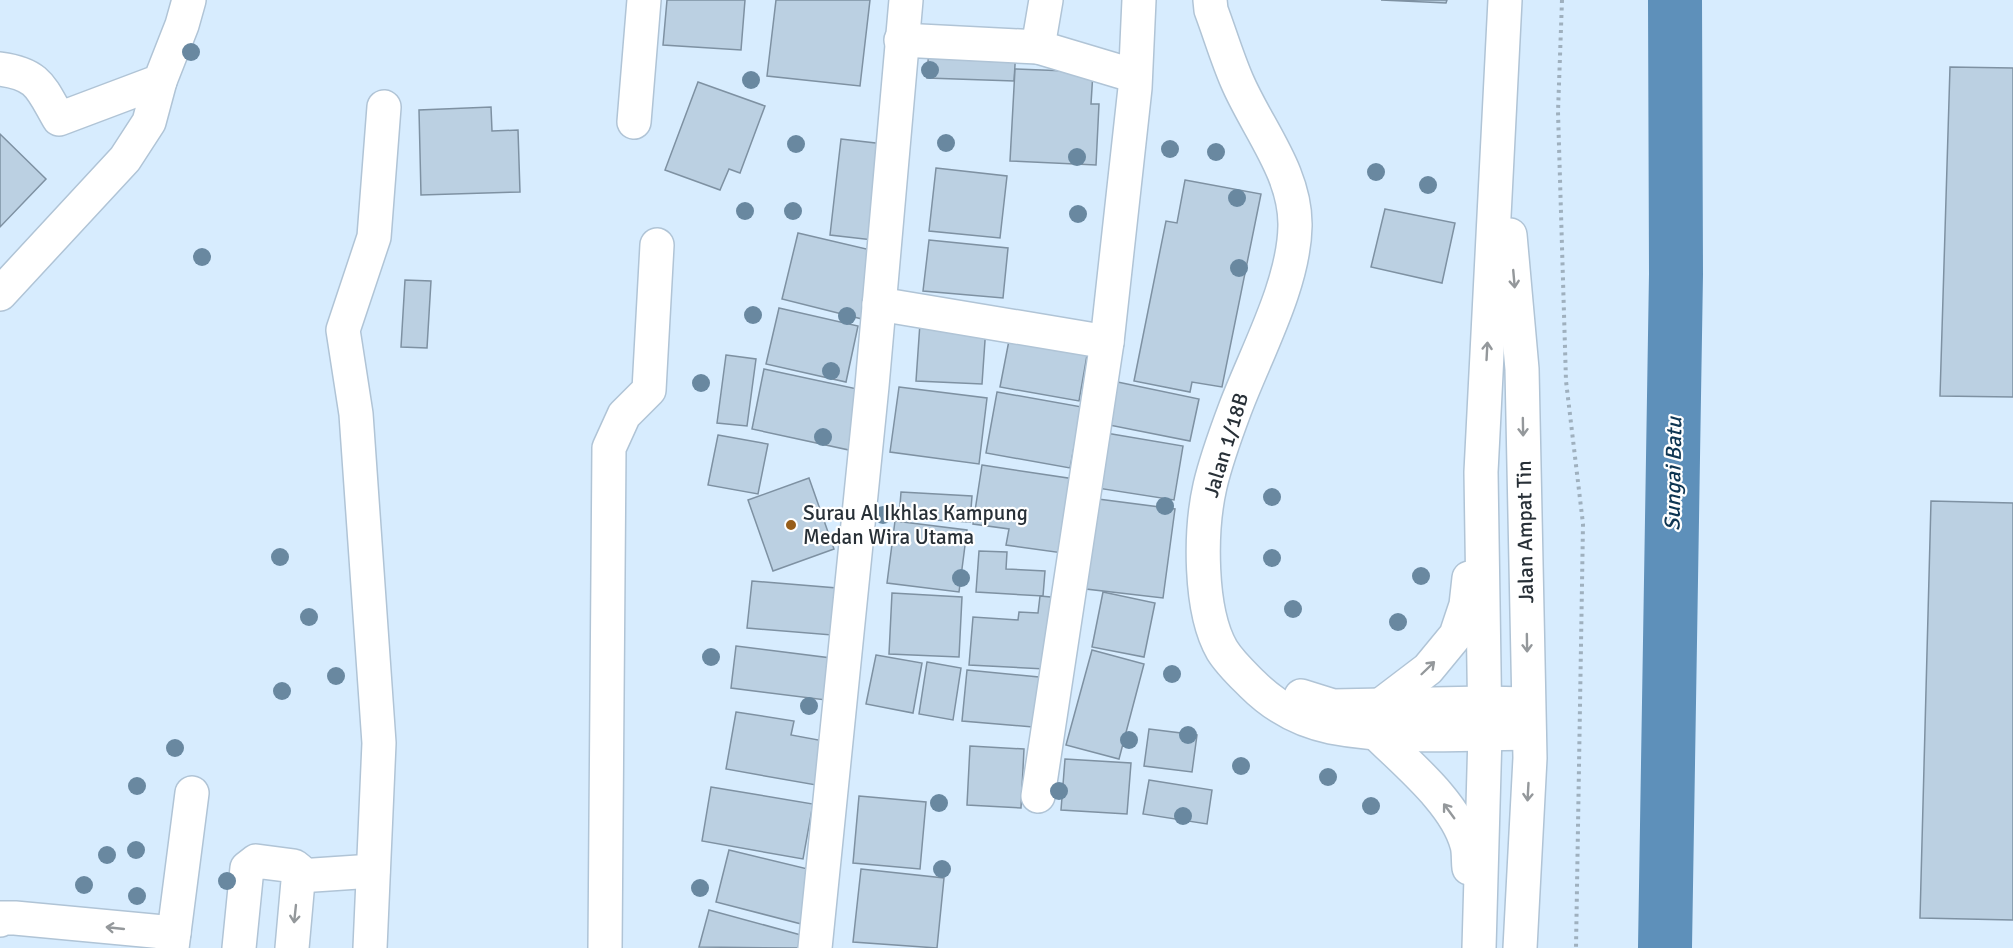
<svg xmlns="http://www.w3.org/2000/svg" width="2013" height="948" viewBox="0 0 2013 948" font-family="Signika,sans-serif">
	<rect width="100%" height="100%" fill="#d7ecfe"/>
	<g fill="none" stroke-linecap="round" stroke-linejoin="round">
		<polyline stroke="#5e90ba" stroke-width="54" points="1665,948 1676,274 1675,0"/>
	</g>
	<g fill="#bbd0e2" stroke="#7e91a2" stroke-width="1.5">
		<polygon points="667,0 745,0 741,50 663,45"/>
		<polygon points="776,0 870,0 860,86 767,76"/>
		<polygon points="1381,0 1447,0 1446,3"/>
		<polygon points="929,46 1016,49 1014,81 927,78"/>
		<polygon points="1950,67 2013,68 2013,397 1940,396"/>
		<polygon points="1015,69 1093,72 1091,104 1099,104 1096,165 1010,161"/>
		<polygon points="698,82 765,106 740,173 729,169 720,190 665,170"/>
		<polygon points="491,107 492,131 518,130 520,192 421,195 419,110"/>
		<polygon points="0,134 46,179 0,227"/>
		<polygon points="841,139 884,144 873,240 830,235"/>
		<polygon points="936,168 1007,176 1000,238 929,231"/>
		<polygon points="1185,180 1261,194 1222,387 1192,382 1190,392 1134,381 1166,221 1177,223"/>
		<polygon points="1385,209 1455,223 1442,283 1371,267"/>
		<polygon points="798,233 875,251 866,320 782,299"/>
		<polygon points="929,240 1008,248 1003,298 923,291"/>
		<polygon points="405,280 431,281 427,348 401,347"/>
		<polygon points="779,308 858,326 846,382 766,364"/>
		<polygon points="920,323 986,326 982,384 916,381"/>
		<polygon points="1011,330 1089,344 1079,401 1000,387"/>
		<polygon points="726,355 756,359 747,426 717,423"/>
		<polygon points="764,369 862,390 849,450 752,429"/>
		<polygon points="1108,380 1199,399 1190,441 1099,423"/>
		<polygon points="899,387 987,398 979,464 890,452"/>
		<polygon points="997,392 1082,407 1070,468 986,453"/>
		<polygon points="1106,433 1183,446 1174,500 1097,488"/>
		<polygon points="718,435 768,444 758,494 708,485"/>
		<polygon points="982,465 1081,480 1070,554 1006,545 1009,529 973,524"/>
		<polygon points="809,478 834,549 773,571 748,500"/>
		<polygon points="901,492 972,496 970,522 899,518"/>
		<polygon points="1098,499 1175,509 1163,598 1086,589"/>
		<polygon points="1931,501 2013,503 2013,920 1920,918"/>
		<polygon points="895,521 967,530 959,592 887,583"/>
		<polygon points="979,551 1007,552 1006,569 1045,571 1043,596 976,592"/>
		<polygon points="752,581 837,588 832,635 747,628"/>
		<polygon points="1103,592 1155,603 1144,657 1092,647"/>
		<polygon points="892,593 962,597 959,657 889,654"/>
		<polygon points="1040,596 1061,598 1045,669 969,665 973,617 1018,620 1019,612 1038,613"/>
		<polygon points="736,646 831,658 826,700 731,688"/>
		<polygon points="1092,650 1144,664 1119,759 1066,745"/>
		<polygon points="876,655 922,663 913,713 866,704"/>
		<polygon points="927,662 961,668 953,720 919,714"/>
		<polygon points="967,670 1049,678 1044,728 962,721"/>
		<polygon points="736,712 794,721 791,735 824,741 816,785 726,769"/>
		<polygon points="1149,729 1197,735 1192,772 1144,766"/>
		<polygon points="970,746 1024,749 1021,808 967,805"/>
		<polygon points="1065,759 1131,763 1127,814 1061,810"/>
		<polygon points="1149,780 1212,790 1207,824 1143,814"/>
		<polygon points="711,787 813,804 803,859 702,841"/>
		<polygon points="859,796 926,802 920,869 853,863"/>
		<polygon points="729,850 812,870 809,926 716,902"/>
		<polygon points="861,869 944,878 937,948 853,942"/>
		<polygon points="709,910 801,935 798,948 699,947"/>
	</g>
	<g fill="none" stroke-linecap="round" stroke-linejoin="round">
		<defs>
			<g id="minor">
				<path d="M1210,0L1211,10C1220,34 1227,58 1237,81C1257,128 1296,173 1295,226C1294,285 1256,353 1235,409C1226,433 1216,460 1210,486C1200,530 1199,610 1222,650C1230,663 1242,674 1252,684C1274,706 1301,721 1331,727C1393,739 1466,734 1529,733"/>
				<polyline points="901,40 1038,47 1046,0"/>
				<polyline points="1038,47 1135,76"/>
				<path d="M0,69C39,74 41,88 59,119L160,81L182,25L189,0"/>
				<polyline points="634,122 644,0"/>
				<polyline points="1510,235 1522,369 1530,758 1520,948"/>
				<polyline points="0,294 125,159 149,122 160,81"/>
				<polyline points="879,304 1107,342"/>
				<polyline points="1301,696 1333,706 1484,703 1528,704"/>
				<polyline points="1382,704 1428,669 1456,635 1466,605 1469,578"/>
				<path d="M1376,733C1406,763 1456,803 1467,845C1469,852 1468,861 1469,868"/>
				<polyline points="1038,796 1107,342 1135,88 1139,0"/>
				<polyline points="299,876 373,871"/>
				<polyline points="0,920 2,918 15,918 174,933"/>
				<polyline points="172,948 192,793"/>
				<polyline points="239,948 247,868 256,861 294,866 299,870 292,948"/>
				<polyline points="370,948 379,743 356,414 343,330 374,237 384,107"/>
				<polyline points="605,948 609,448 624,415 649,390 657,245"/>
				<polyline points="815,948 872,386 906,0"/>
				<polyline points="1479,948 1485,734 1481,472 1505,0"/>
			</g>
		</defs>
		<use href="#minor" stroke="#b0c4d6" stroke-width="36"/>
		<polyline stroke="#9fb0be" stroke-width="4" stroke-dasharray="3 4.5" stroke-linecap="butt" points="1562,0 1558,112 1566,381 1583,524 1576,948"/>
		<use href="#minor" stroke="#fff" stroke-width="33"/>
	</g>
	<g fill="#6988a0">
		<circle cx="191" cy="52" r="9"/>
		<circle cx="930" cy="70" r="9"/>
		<circle cx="751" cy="80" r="9"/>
		<circle cx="946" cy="143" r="9"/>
		<circle cx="796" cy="144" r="9"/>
		<circle cx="1170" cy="149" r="9"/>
		<circle cx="1216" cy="152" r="9"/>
		<circle cx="1077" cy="157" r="9"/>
		<circle cx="1376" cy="172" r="9"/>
		<circle cx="1428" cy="185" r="9"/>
		<circle cx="1237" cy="198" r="9"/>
		<circle cx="745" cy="211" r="9"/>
		<circle cx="793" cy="211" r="9"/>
		<circle cx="1078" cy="214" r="9"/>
		<circle cx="202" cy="257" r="9"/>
		<circle cx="1239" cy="268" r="9"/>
		<circle cx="753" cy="315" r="9"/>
		<circle cx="847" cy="316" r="9"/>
		<circle cx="831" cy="371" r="9"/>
		<circle cx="701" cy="383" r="9"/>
		<circle cx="823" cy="437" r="9"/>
		<circle cx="1272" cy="497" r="9"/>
		<circle cx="1165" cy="506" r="9"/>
		<circle cx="883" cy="515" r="9"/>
		<circle cx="280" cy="557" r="9"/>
		<circle cx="1272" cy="558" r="9"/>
		<circle cx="1421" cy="576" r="9"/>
		<circle cx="961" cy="578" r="9"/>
		<circle cx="1293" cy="609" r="9"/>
		<circle cx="309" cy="617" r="9"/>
		<circle cx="1398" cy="622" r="9"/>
		<circle cx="711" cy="657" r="9"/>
		<circle cx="1172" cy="674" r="9"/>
		<circle cx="336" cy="676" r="9"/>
		<circle cx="282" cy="691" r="9"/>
		<circle cx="809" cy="706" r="9"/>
		<circle cx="1188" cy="735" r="9"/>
		<circle cx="1129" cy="740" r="9"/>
		<circle cx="175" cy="748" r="9"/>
		<circle cx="1241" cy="766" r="9"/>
		<circle cx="1328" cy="777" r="9"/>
		<circle cx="137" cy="786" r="9"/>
		<circle cx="1059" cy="791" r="9"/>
		<circle cx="939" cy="803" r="9"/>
		<circle cx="1371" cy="806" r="9"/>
		<circle cx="1183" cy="816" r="9"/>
		<circle cx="136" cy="850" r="9"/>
		<circle cx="107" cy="855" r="9"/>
		<circle cx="942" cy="869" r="9"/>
		<circle cx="227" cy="881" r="9"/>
		<circle cx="84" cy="885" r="9"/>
		<circle cx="700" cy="888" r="9"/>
		<circle cx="137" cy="896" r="9"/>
	</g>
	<defs><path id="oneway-shaft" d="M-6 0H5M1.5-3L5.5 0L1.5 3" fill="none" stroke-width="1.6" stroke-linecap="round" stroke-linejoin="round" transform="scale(1.5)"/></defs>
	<g stroke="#94989b">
		<use href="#oneway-shaft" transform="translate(1514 279) rotate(85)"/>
		<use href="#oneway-shaft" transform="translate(1487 351) rotate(-87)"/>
		<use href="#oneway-shaft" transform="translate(1523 427) rotate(89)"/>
		<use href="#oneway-shaft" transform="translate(1527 643) rotate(89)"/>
		<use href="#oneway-shaft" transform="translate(1428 668) rotate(-44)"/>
		<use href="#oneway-shaft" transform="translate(1528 792) rotate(93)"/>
		<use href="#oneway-shaft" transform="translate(1449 811) rotate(-126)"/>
		<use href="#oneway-shaft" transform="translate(295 914) rotate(96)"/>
		<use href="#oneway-shaft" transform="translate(115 928) rotate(-174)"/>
	</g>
	<circle fill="#975e1a" stroke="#fff" stroke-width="2" cx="791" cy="525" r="6"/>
	<g text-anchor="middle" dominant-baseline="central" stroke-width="4.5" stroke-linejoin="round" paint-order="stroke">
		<g font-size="21" fill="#283037" stroke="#fff">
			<text transform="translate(1226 445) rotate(-73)">Jalan 1/18B</text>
			<text transform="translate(1525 532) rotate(-91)">Jalan Ampat Tin</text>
		</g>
		<g font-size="21" fill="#283037" stroke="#fff" text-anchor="start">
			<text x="803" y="513">Surau Al Ikhlas Kampung<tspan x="803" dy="24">Medan Wira Utama</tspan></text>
		</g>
		<g font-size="22" font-style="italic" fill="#0d3552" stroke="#fff">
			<text transform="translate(1673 474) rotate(-89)">Sungai Batu</text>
		</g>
	</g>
</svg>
